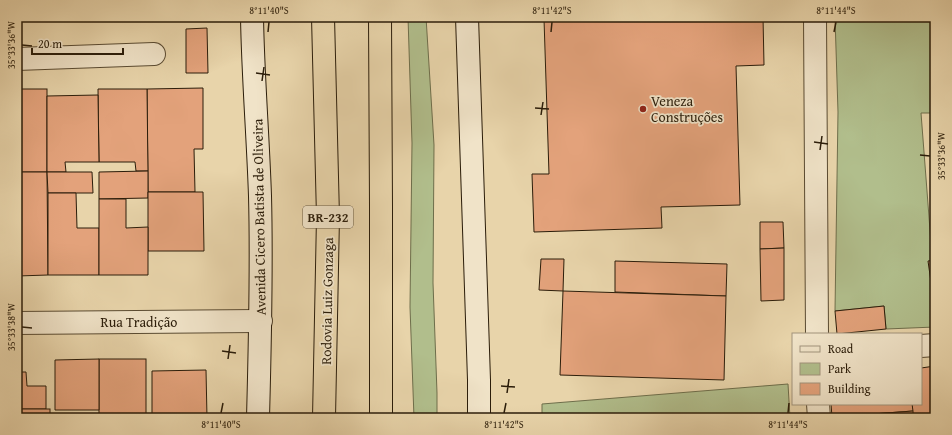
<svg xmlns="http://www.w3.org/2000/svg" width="952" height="435" viewBox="0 0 952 435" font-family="'Gentium Book Plus',serif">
	<rect width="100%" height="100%" fill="#e8d4aa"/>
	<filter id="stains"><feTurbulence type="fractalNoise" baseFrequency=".005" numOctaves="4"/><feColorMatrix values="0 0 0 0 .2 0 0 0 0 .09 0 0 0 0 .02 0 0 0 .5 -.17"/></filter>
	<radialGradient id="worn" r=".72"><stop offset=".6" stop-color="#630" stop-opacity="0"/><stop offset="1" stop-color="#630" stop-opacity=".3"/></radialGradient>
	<g fill="#b1be8c" stroke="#6e6e4b">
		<polygon points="408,17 426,17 434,145 433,283 437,393 437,418 414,418 410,307 412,143"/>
		<polygon points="835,17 935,17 935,113 921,113 935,295 935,327 886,329 884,306 835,311 838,112"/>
		<polygon points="788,384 790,418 542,418 542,404"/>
	</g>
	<g fill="#e3a27b" stroke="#2b1d0a">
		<polygon points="600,17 763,17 764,65 736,66 740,205 661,207 662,228 534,232 532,174 549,174 544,19"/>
		<polygon points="207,28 208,73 186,73 186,29"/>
		<polygon points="203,88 203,149 194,149 195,192 148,192 147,89"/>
		<rect x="17" y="89" width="30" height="83"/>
		<polygon points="98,89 147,89 148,171 136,171 135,162 99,162"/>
		<polygon points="98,95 99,162 65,162 66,172 47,172 47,96"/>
		<polygon points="148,171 148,198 99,199 99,172"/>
		<polygon points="17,172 47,172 48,275 17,276"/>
		<polygon points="47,172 92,172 93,193 48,193"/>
		<polygon points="148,192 203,192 204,251 148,251"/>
		<polygon points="48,193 76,193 77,228 99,228 99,275 48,275"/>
		<polygon points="99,199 126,199 126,228 148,227 148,275 99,275"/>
		<polygon points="760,222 783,222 784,248 760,249"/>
		<polygon points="784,248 784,300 761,301 760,249"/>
		<polygon points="541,259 564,259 563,291 539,290"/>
		<polygon points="935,260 935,310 928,261"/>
		<polygon points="615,261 727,264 726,296 615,292"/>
		<polygon points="563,291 726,296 724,380 560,375"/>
		<polygon points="884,306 886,329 837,334 835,311"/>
		<rect x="99" y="359" width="47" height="59"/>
		<polygon points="99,359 99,410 55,410 55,360"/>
		<polygon points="935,366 935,418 913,418 912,404 921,404 921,368"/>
		<polygon points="206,370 207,418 152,418 152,371"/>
		<polygon points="17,372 26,372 27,386 46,386 46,409 17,409"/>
		<polygon points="831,404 912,404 913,411 832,417"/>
		<rect x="17" y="409" width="33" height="9"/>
		<polygon points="913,411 913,418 832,418 832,417"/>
	</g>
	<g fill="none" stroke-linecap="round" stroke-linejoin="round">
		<defs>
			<g id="street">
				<polyline points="815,17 817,334"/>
				<polyline points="17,59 154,54"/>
				<polyline points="17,323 261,321"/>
				<polyline points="921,346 935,345"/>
				<polyline points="818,404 819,418"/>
			</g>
			<g id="secondary">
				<path d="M252,17C253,77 258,136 260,196C262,270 260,344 258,418"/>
				<polyline points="467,17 479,380 479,418"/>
			</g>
			<g id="highway">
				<polyline points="323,17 328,217 324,418"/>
				<polyline points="380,17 381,206 381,418"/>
			</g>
		</defs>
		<use href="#street" stroke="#5a4b32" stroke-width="24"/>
		<use href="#secondary" stroke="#2b1d0a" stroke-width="24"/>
		<use href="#highway" stroke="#2b1d0a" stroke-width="24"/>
		<use href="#street" stroke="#f0e3c8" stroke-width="22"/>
		<use href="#secondary" stroke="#f0e3c8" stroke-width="22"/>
		<use href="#highway" stroke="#e8d4aa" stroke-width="22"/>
	</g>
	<path fill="none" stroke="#2b1d0a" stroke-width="1.5" d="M268,32L269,22M551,32L552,22M834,32L836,22M22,45L32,46M256,73L270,75M262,81L264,67M535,108L549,109M541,115L543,102M814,142L828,144M820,150L822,136M920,155L930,156M22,327L32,328M222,351L236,353M228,359L230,345M501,386L515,387M507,393L509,379M221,413L223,403M504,413L506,403M788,413L789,403"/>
	<circle fill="#8f2418" stroke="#f0e3c8" stroke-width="1.5" cx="643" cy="109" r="4"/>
	<g text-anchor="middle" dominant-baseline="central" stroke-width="3.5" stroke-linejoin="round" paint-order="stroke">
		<rect fill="#f0e3c8" stroke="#665843" stroke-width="1" x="303" y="206" width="50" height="22" rx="3"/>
		<g font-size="13" font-weight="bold" fill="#2b1d0a">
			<text x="328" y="217">BR-232</text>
		</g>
		<g font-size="14" fill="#2b1d0a" stroke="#f0e3c8" text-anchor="start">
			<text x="651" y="101">Veneza<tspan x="651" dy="16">Construções</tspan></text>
		</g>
		<g font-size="14" fill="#2b1d0a" stroke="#f0e3c8">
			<text transform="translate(259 217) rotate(-91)">Avenida Cicero Batista de Oliveira</text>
			<text transform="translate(327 301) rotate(-89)">Rodovia Luiz Gonzaga</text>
			<text x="139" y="322">Rua Tradição</text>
		</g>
	</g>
	<rect width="952" height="435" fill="none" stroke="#e8d4aa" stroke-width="44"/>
	<rect x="792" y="333" width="130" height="72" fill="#f0e3c8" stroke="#a1947c"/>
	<rect x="800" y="346" width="20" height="6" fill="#f0e3c8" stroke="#a1947c"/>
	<text x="828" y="353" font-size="12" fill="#2b1d0a">Road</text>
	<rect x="800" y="363" width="20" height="12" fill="#b1be8c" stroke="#a1947c"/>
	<text x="828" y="373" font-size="12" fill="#2b1d0a">Park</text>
	<rect x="800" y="383" width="20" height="12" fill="#e3a27b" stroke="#a1947c"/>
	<text x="828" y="393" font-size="12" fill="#2b1d0a">Building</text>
	<path d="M32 48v6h91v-6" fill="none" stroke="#2b1d0a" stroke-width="2"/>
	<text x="38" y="48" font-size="12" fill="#2b1d0a" stroke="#f0e3c8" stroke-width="3" paint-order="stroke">20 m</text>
	<rect x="22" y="22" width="908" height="391" fill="none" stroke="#2b1d0a" stroke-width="1.5"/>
	<g font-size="10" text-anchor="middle" fill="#2b1d0a">
		<text x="269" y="14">8°11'40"S</text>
		<text x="552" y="14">8°11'42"S</text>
		<text x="836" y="14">8°11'44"S</text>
		<text transform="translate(11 45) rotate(-90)" y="4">35°33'36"W</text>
		<text transform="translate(941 156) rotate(-90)" y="4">35°33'36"W</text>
		<text transform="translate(11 327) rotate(-90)" y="4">35°33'38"W</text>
		<text x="221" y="428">8°11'40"S</text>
		<text x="504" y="428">8°11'42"S</text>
		<text x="788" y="428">8°11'44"S</text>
	</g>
	<rect width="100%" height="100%" filter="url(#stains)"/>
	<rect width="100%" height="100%" fill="url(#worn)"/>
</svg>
